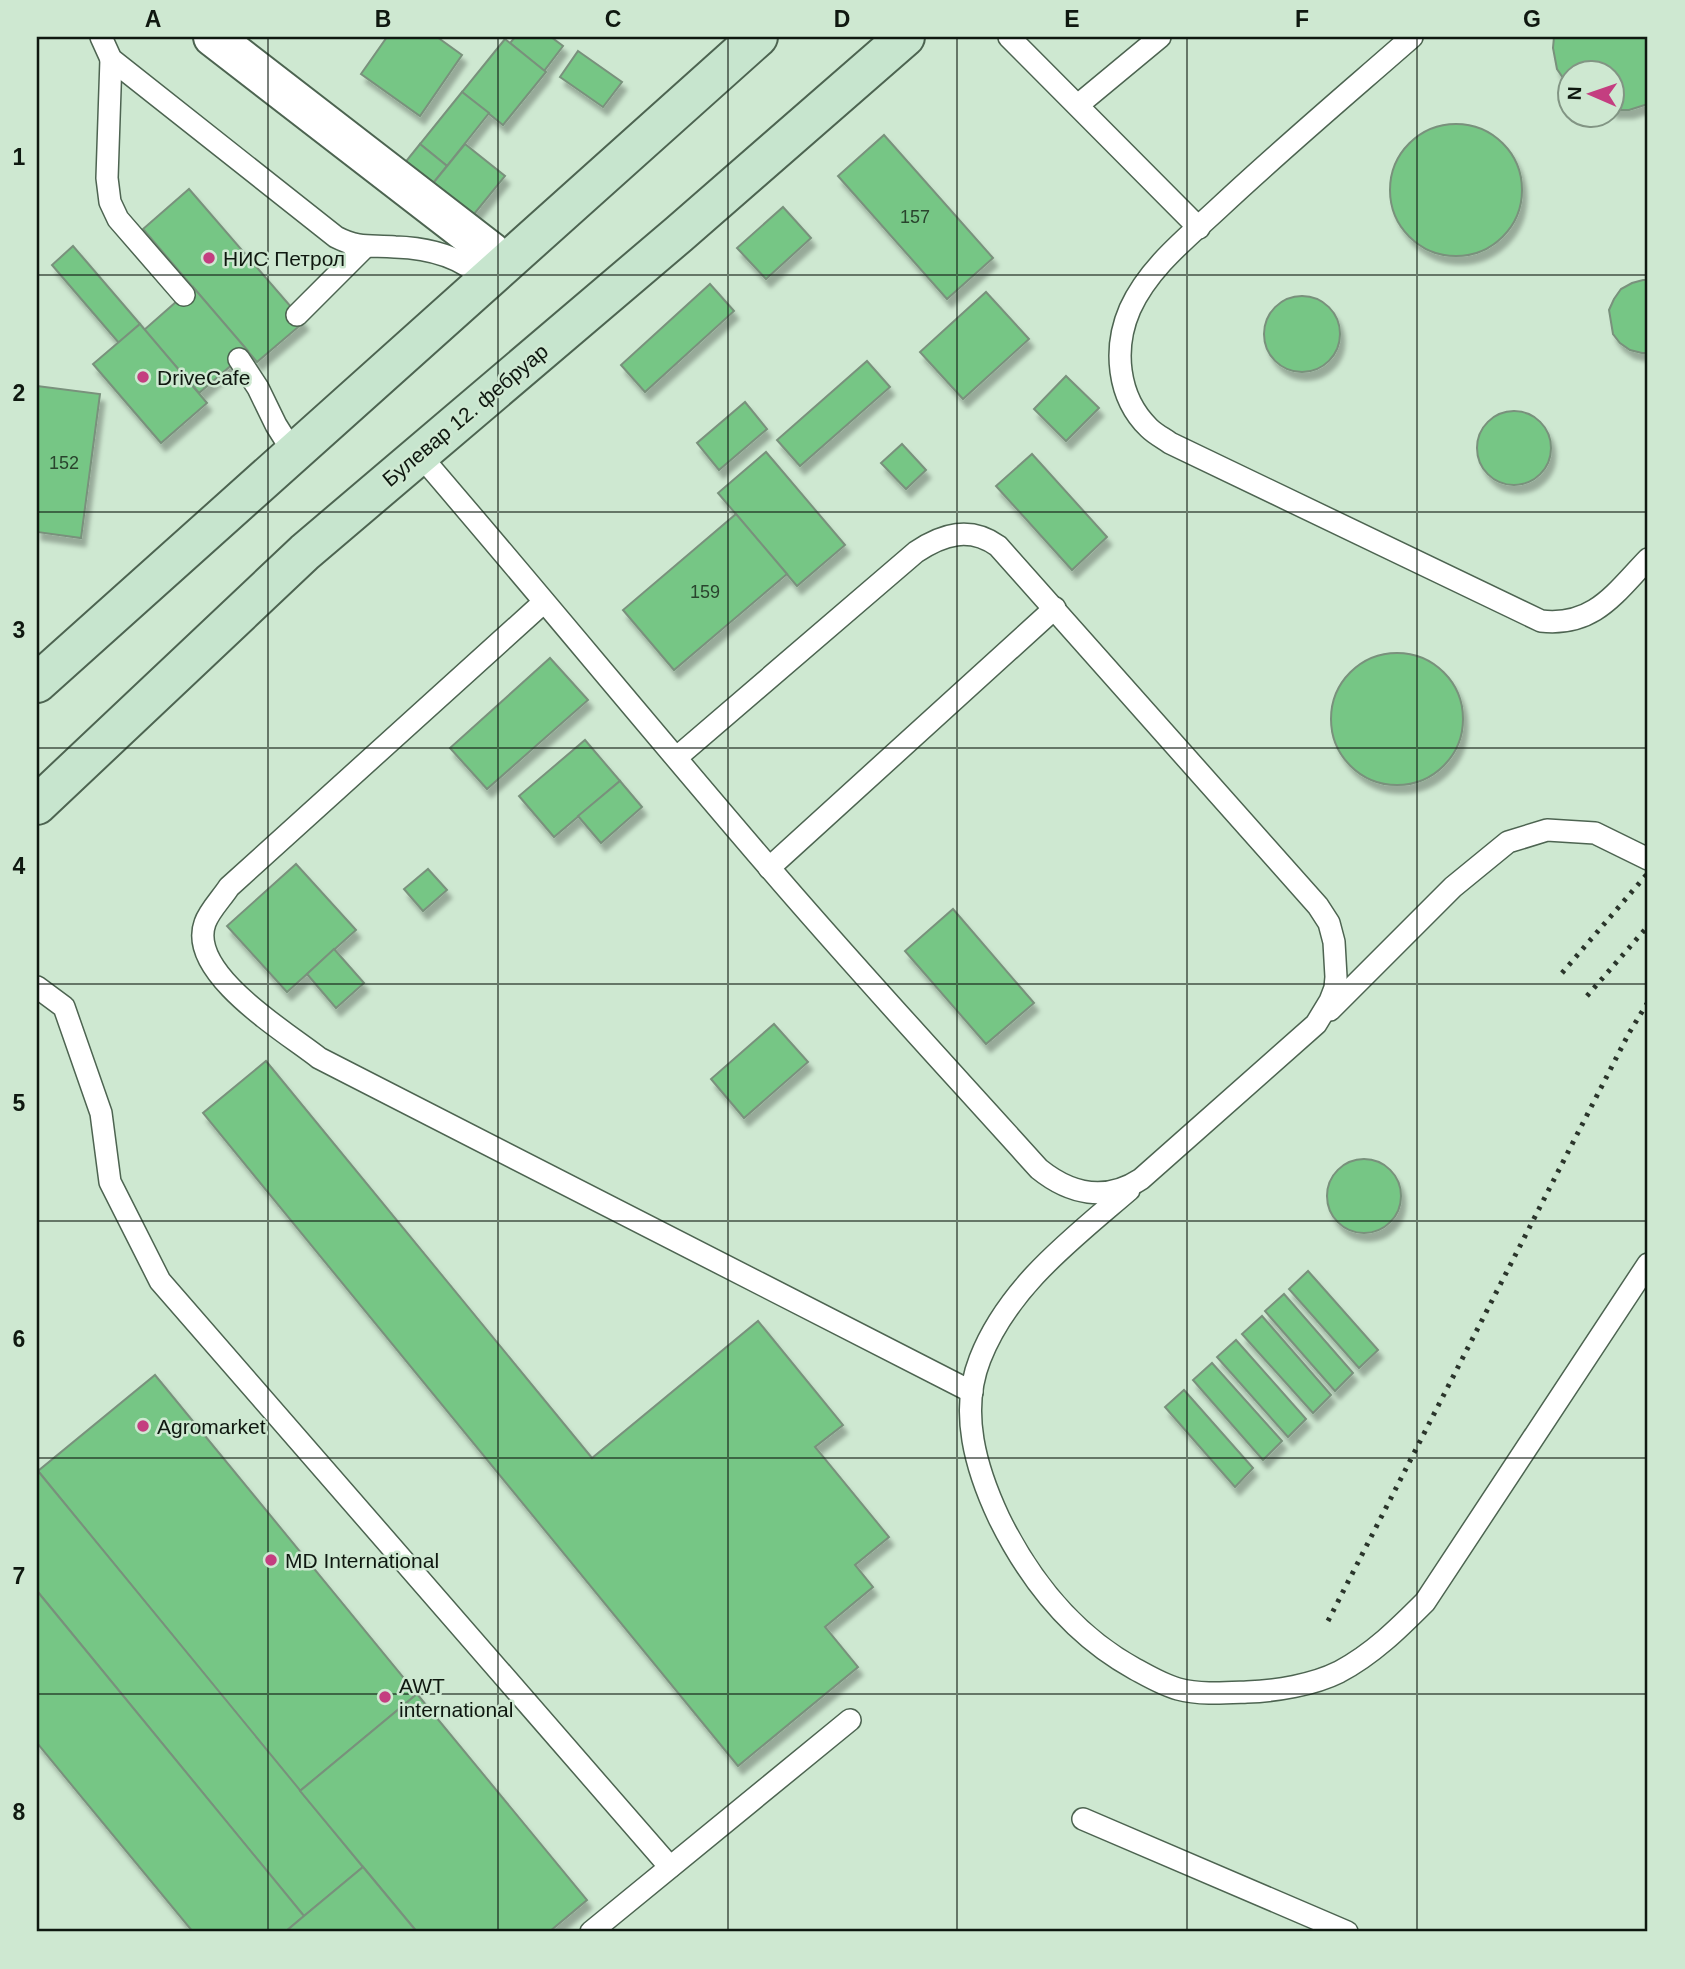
<svg xmlns="http://www.w3.org/2000/svg" width="1685" height="1969" viewBox="0 0 1685 1969" font-family="Helvetica,sans-serif">
	<defs>
		<filter id="shadow"><feDropShadow dx="4.5" dy="8" stdDeviation="2" flood-color="#0004"/></filter>
	</defs>
	<rect width="100%" height="100%" fill="#cee8d1"/>
	<g fill="#76c685" stroke="#79917c" stroke-width="2" filter="url(#shadow)">
		<polygon points="387,37 437,37 462,55 420,116 361,74"/>
		<polygon points="515,37 551,37 563,46 544,71 510,43"/>
		<polygon points="1554,37 1648,37 1648,104 1629,110 1612,110 1612,74 1570,74 1570,88 1557,69 1553,48"/>
		<polygon points="505,39 546,72 503,125 462,92"/>
		<polygon points="578,51 622,82 603,107 560,77"/>
		<polygon points="462,92 489,113 447,166 420,144"/>
		<circle cx="1456" cy="190" r="66"/>
		<polygon points="884,135 993,258 947,299 838,176"/>
		<polygon points="420,144 447,166 430,187 403,165"/>
		<polygon points="465,144 505,176 470,219 430,187"/>
		<polygon points="189,189 304,322 257,362 143,229"/>
		<polygon points="783,207 811,238 766,279 737,248"/>
		<polygon points="73,246 140,324 119,343 52,265"/>
		<polygon points="1643,280 1648,280 1648,353 1642,353 1630,350 1620,343 1613,334 1609,310 1614,299 1621,289 1632,283"/>
		<polygon points="710,284 734,311 645,392 621,365"/>
		<polygon points="193,287 248,351 199,393 144,330"/>
		<polygon points="986,292 1029,339 963,399 920,352"/>
		<circle cx="1302" cy="334" r="38"/>
		<polygon points="140,324 207,403 161,443 93,364"/>
		<polygon points="867,361 890,387 800,466 777,440"/>
		<polygon points="1066,376 1099,408 1066,441 1034,409"/>
		<polygon points="37,386 100,394 81,538 37,532"/>
		<polygon points="745,402 767,429 719,470 697,443"/>
		<circle cx="1514" cy="448" r="37"/>
		<polygon points="902,444 926,470 906,489 881,463"/>
		<polygon points="766,452 845,545 797,586 718,493"/>
		<polygon points="1032,454 1107,537 1072,570 996,486"/>
		<polygon points="736,514 787,574 674,670 623,610"/>
		<circle cx="1397" cy="719" r="66"/>
		<polygon points="550,658 588,700 487,789 450,748"/>
		<polygon points="585,740 620,781 554,837 519,796"/>
		<polygon points="620,781 642,807 601,843 578,816"/>
		<polygon points="296,864 356,930 287,992 227,926"/>
		<polygon points="428,869 447,890 423,911 404,889"/>
		<polygon points="953,909 1034,1003 986,1044 905,951"/>
		<polygon points="334,949 364,983 336,1008 307,974"/>
		<polygon points="774,1024 808,1062 744,1118 711,1079"/>
		<polygon points="266,1061 592,1458 758,1321 843,1425 815,1447 889,1537 855,1565 873,1587 825,1627 858,1667 738,1766 203,1113"/>
		<circle cx="1364" cy="1196" r="37"/>
		<polygon points="1308,1271 1378,1350 1359,1368 1289,1289"/>
		<polygon points="1284,1294 1353,1373 1335,1391 1265,1311"/>
		<polygon points="1262,1316 1331,1395 1313,1413 1242,1334"/>
		<polygon points="1236,1340 1306,1419 1288,1437 1217,1357"/>
		<polygon points="1212,1363 1282,1441 1263,1460 1193,1380"/>
		<polygon points="155,1375 417,1694 300,1791 38,1471"/>
		<polygon points="1184,1390 1253,1468 1235,1487 1165,1407"/>
		<polygon points="38,1471 363,1867 304,1916 37,1591"/>
		<polygon points="37,1591 304,1916 285,1932 193,1932 37,1743"/>
		<polygon points="417,1694 587,1900 549,1932 417,1932 300,1791"/>
		<polygon points="363,1867 417,1932 285,1932 304,1916"/>
	</g>
	<g fill="none" stroke-linecap="round" stroke-linejoin="round">
		<defs>
			<g id="service">
				<path d="M101,37L111,59L336,237C359,249 371,245 395,247C428,248 461,256 485,280"/>
				<polyline points="1009,37 1199,228"/>
				<path d="M1412,37C1348,93 1283,148 1221,206C1188,237 1149,267 1130,309C1113,348 1117,397 1149,428C1155,434 1163,438 1170,443L1541,621C1594,627 1615,593 1648,559"/>
				<polyline points="111,59 107,178 110,202 118,219 184,295"/>
				<polyline points="1078,105 1160,37"/>
				<polyline points="297,315 365,247"/>
				<polyline points="239,359 258,388 276,425 293,452"/>
				<path d="M419,454C536,590 650,729 767,865C855,968 948,1068 1039,1169C1070,1194 1106,1202 1141,1179L1316,1024L1330,1001L1335,988L1336,977L1334,942L1329,923L1318,906L998,546C970,526 943,534 916,552L676,758"/>
				<path d="M544,602L229,887C222,898 209,911 205,923C187,973 286,1032 319,1058L972,1392"/>
				<polyline points="769,868 1055,608"/>
				<polyline points="37,987 64,1007 101,1113 110,1182 160,1281 670,1867"/>
				<polyline points="1330,1010 1453,887 1508,842 1547,830 1595,833 1648,859"/>
				<path d="M1129,1190C1072,1239 1008,1287 980,1359C959,1412 976,1469 999,1518C1030,1581 1073,1635 1135,1669C1148,1676 1163,1685 1178,1689C1200,1695 1225,1693 1247,1692C1276,1691 1313,1685 1339,1672C1373,1654 1399,1628 1425,1602L1648,1264"/>
				<polyline points="1083,1819 1347,1932"/>
				<polyline points="591,1932 850,1720"/>
			</g>
			<polyline id="minor" points="213,37 490,251 503,264"/>
			<g id="secondary">
				<polyline points="37,683 758,37"/>
				<polyline points="37,805 305,552 679,234 905,37"/>
			</g>
		</defs>
		<use href="#service" stroke="#4d6451" stroke-width="24"/>
		<use href="#minor" stroke="#4d6451" stroke-width="42"/>
		<use href="#secondary" stroke="#4d6451" stroke-width="42"/>
		<use href="#service" stroke="#fff" stroke-width="21"/>
		<use href="#minor" stroke="#fff" stroke-width="38"/>
		<use href="#secondary" stroke="#c7e5ce" stroke-width="38"/>
		<g stroke="#2a352b" stroke-width="5" stroke-dasharray="3.5 7" stroke-linecap="butt">
			<polyline points="1562,973 1648,873"/>
			<polyline points="1587,996 1648,926"/>
			<polyline points="1328,1621 1629,1033 1648,1002"/>
		</g>
	</g>
	<path fill="none" stroke="#0f1810" stroke-width="2" stroke-opacity="0.55" d="M268,37V1932M498,37V1932M728,37V1932M957,37V1932M1187,37V1932M1417,37V1932M37,275H1648M37,512H1648M37,748H1648M37,984H1648M37,1221H1648M37,1458H1648M37,1694H1648"/>
	<g fill="#c43e80" stroke="#cee8d1" stroke-width="2.5">
		<circle cx="209" cy="258" r="7"/>
		<circle cx="143" cy="377" r="7"/>
		<circle cx="143" cy="1426" r="7"/>
		<circle cx="271" cy="1560" r="7"/>
		<circle cx="385" cy="1697" r="7"/>
	</g>
	<g text-anchor="middle" dominant-baseline="central" stroke-width="5" stroke-linejoin="round" paint-order="stroke">
		<g font-size="18" fill="#29442d">
			<text x="915" y="217">157</text>
			<text x="64" y="463">152</text>
			<text x="705" y="592">159</text>
		</g>
		<g font-size="21" fill="#0f1810" stroke="#cee8d1" text-anchor="start">
			<text x="223" y="258">НИС Петрол</text>
			<text x="157" y="377">DriveCafe</text>
			<text x="157" y="1426">Agromarket</text>
			<text x="285" y="1560">MD International</text>
			<text x="399" y="1685">AWT<tspan x="399" dy="24">international</tspan></text>
		</g>
		<g font-size="21" fill="#0f1810" stroke="#cee8d1">
			<text transform="translate(465 415) rotate(-40)">Булевар 12. фебруар</text>
		</g>
	</g>
	<rect width="1685" height="1969" fill="none" stroke="#cee8d1" stroke-width="77"/>
	<g transform="translate(1591 94) rotate(272)"><circle r="33" fill="#cee8d1" stroke="#829584" stroke-width="2"/>
	<path d="M0-5L12 26L0 18L-12 26Z" fill="#c43e80"/>
	<text y="-10" font-size="19" font-weight="bold" text-anchor="middle" fill="#0f1810">N</text>
	</g>
	<rect x="38" y="38" width="1608" height="1892" fill="none" stroke="#0f1810" stroke-width="2.5"/>
	<g font-size="23" text-anchor="middle" font-weight="bold" fill="#0f1810">
		<text x="153" y="27">A</text>
		<text x="383" y="27">B</text>
		<text x="613" y="27">C</text>
		<text x="842" y="27">D</text>
		<text x="1072" y="27">E</text>
		<text x="1302" y="27">F</text>
		<text x="1532" y="27">G</text>
		<text x="19" y="165">1</text>
		<text x="19" y="401">2</text>
		<text x="19" y="638">3</text>
		<text x="19" y="874">4</text>
		<text x="19" y="1111">5</text>
		<text x="19" y="1347">6</text>
		<text x="19" y="1584">7</text>
		<text x="19" y="1820">8</text>
	</g>
</svg>
